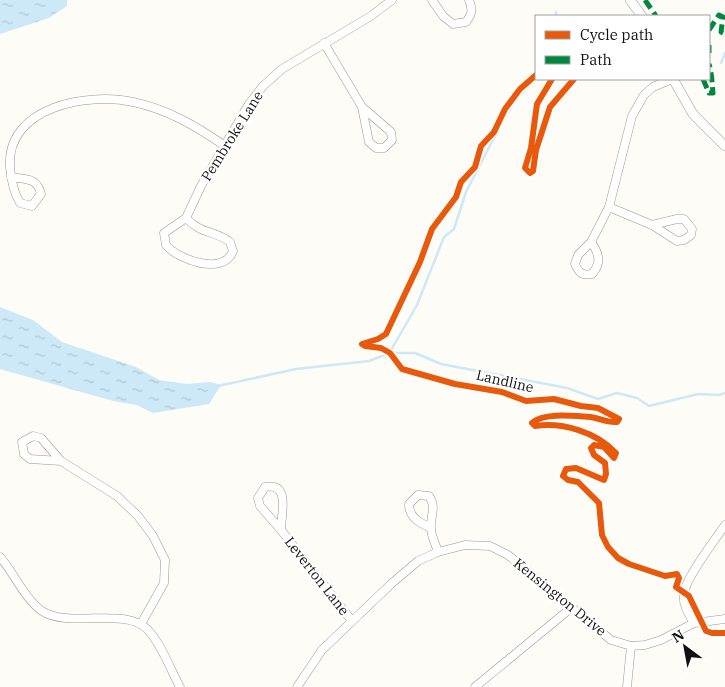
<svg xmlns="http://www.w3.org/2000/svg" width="725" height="687" viewBox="0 0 725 687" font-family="'IBM Plex Serif',serif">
	<defs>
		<pattern id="water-ripples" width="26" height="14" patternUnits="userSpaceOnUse" patternTransform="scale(1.25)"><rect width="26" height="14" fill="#cde8f7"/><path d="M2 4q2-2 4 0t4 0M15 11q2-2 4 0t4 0" fill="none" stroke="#afc6d3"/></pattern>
	</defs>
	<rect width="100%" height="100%" fill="#fdfcf7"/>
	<g fill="url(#water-ripples)">
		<polygon points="0,0 67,0 67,6 49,18 0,34"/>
		<polygon points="0,307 33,320 62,342 136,367 159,380 187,384 210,382 221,385 209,404 153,413 137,405 113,401 0,369"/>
	</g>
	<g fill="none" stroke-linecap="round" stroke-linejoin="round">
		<g stroke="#cde8f7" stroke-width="2.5">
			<polyline points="556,16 556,12"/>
			<polyline points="721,63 725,53"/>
			<polyline points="390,352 417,305 444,237 454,229 466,192 502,122 516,99 536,79"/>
			<polyline points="218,386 296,369 369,361 390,353 415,353 441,364 567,388 598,399 617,393 637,398 649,406 698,394 719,395 725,393"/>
		</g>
		<defs>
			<g id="minor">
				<path d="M432,0L443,16L453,24L466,22C472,14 473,10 469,0"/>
				<polyline points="324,43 362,107 369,142 376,148 384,148 392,140 391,132 362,107"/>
				<path d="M11,177C26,180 37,177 41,194L32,206L20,203C14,193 11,179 10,167C6,107 87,92 133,102C167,109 196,126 225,146"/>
				<polyline points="609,207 652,225 677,241 684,240 691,235 692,229 684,219 677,219 652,225"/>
				<path d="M186,218C202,235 214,230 230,242L233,251C224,276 178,260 166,245L164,233L186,218L201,186L249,104L263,86L282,69L371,16L392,0"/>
				<path d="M591,242C599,253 602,263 592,274C582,276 579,273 575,264L578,255L591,242L609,207L632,116L644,95L653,87L672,79"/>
				<polyline points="61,461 30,459 24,454 22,442 33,436 41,438 61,461 117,496 138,516 153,536 165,560 164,583 141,624"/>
				<path d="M431,528C420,523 409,518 409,504L418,495L429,496C437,508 430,516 431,528C431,536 436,545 438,552"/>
				<path d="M282,531L260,506L258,498L265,487C291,482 281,514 281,530L352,621"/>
				<path d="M0,557C14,573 24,598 42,611C69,629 126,606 148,630C162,645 170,669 180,687"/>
				<path d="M694,623C689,615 682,604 684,593C686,577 715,540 725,525"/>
				<polyline points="297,687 322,650 391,584 418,561 438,552 465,545 490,546 508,555 611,640 631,646 645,645 661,640 694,623 725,619"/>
				<polyline points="475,687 571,608"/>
				<polyline points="627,687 631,646"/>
			</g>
			<g id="tertiary">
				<polyline points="630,0 642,16"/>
				<polyline points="673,79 693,114 725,146"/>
			</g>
		</defs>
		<use href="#minor" stroke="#979795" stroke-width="9"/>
		<use href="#tertiary" stroke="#979795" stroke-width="10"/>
		<use href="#minor" stroke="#fffffe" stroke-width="8"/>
		<use href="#tertiary" stroke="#fffffe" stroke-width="9"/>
		<g stroke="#00873e" stroke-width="5" stroke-dasharray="10 5" stroke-linecap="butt">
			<polyline points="645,0 656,16"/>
			<polyline points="709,30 719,15 723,17 721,32 725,34"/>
			<polyline points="709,45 709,53"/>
			<path d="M703,79L709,93H713C712,83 712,74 709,64"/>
		</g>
		<defs>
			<g id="cycleway">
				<path d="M536,75L520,89L505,109L494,132L481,146L475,167L461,182L456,197L432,229L420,262L386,334L378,339L362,344L365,346L381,348L390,353L402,369L455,384L502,392L526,401L554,399L581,406L598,408L619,419L617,422C607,423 599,418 590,417C574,416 544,412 532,423L535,426C563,422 596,432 616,453L614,458L604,447L594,445L591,448L594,455L605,463L606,474L604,480L576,468L566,469L563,476L568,480L578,482L599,503L602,535L608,547L618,558L629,564L665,576L677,574L679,578L676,587L689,596L706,631L712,633H725"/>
				<polyline points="552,79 537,104 531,148 525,168 530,173 533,171 536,150 550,107 574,79"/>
			</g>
		</defs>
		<use href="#cycleway" stroke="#fff" stroke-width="9"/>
		<use href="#cycleway" stroke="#e8590c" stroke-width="6"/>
	</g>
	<g text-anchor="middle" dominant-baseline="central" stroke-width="5" stroke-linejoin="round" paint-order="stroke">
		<g font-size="14" fill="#111" stroke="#fff">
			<text transform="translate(232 136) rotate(-58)">Pembroke Lane</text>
			<text transform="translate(505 381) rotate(13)">Landline</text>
			<text transform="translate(317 576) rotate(52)">Leverton Lane</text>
			<text transform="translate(560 597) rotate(39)">Kensington Drive</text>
		</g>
	</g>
	<rect x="535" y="15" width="175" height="65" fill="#ffffff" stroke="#a0a0a0"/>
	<rect x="545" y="31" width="25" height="8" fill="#e8590c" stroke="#a0a0a0"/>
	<text x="580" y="40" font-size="15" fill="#111111">Cycle path</text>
	<rect x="545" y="56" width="25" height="8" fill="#00873e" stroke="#a0a0a0"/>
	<text x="580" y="65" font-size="15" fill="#111111">Path</text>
	<g transform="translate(685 647) rotate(328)" stroke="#ffffff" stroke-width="4" paint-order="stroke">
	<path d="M0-4L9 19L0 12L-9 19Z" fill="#111111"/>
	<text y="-8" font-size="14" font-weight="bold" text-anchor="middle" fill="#111111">N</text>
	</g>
</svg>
